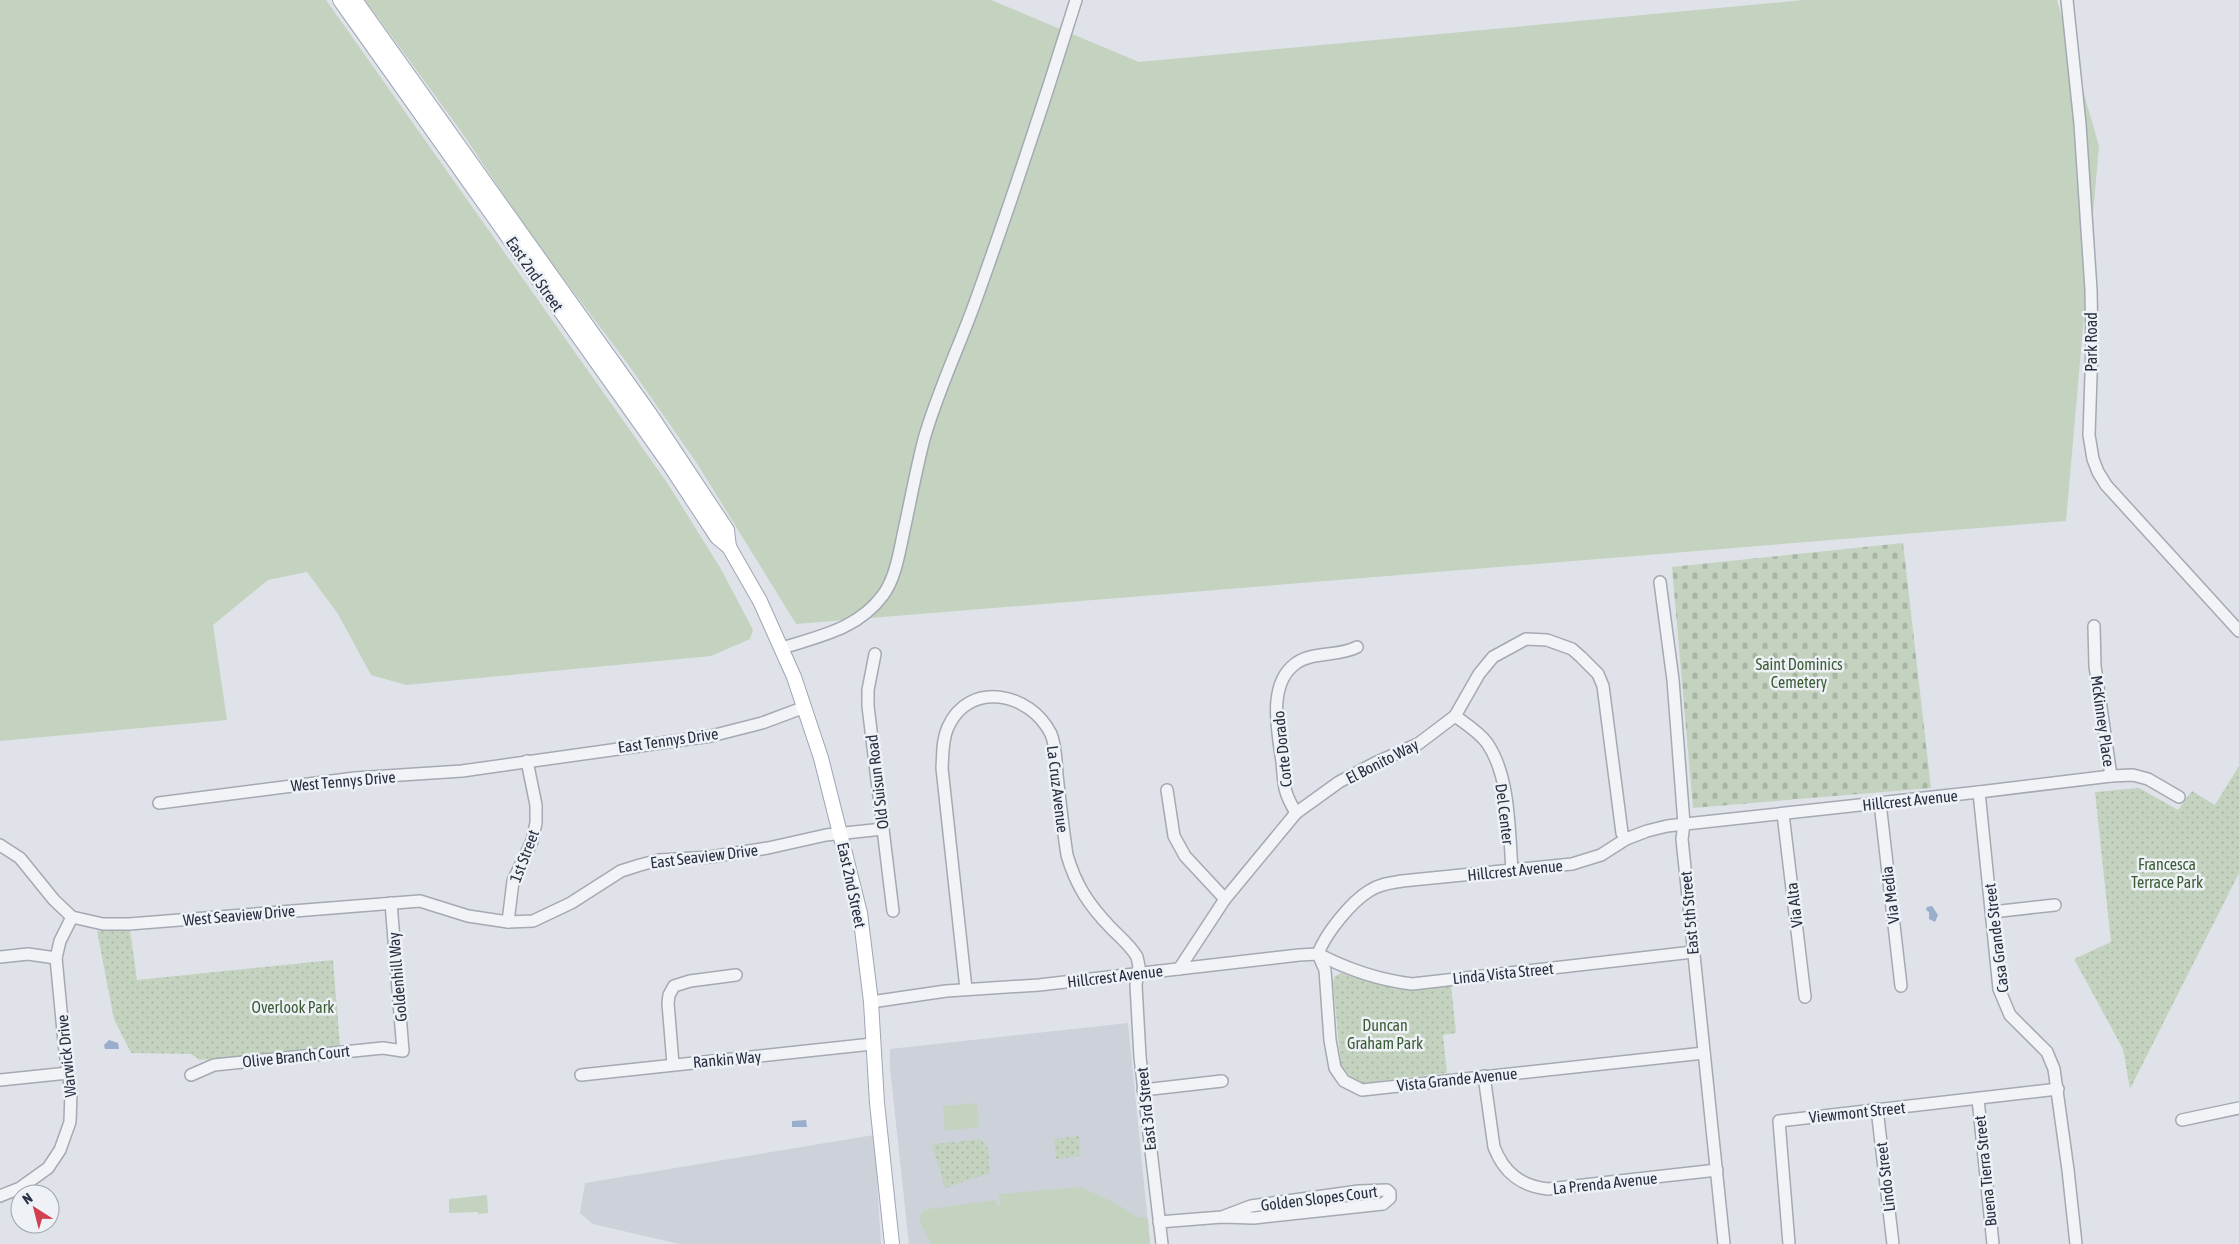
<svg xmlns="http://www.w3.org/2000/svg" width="2239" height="1244" viewBox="0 0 2239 1244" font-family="'Asap Condensed',sans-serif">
	<defs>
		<pattern id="cemetery-stones" width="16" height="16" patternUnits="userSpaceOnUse" patternTransform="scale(1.25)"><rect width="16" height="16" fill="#c4d3bf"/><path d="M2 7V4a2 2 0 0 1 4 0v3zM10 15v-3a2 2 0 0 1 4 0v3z" fill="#a8b5a5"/></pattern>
		<pattern id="park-dots" width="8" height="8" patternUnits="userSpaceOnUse" patternTransform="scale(1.25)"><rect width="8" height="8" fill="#c4d3bf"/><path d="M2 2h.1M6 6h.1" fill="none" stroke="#a8b5a5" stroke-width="1.8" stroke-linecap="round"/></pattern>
	</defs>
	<rect width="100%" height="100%" fill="#dfe2e8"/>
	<g fill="#ccd1da">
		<polygon points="1128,1023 1150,1244 909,1244 890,1068 890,1049"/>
		<polygon points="874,1135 881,1244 679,1244 593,1224 580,1213 585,1183"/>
	</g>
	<g fill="#c4d3bf">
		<polygon points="0,0 326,0 668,484 721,569 753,630 750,639 711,656 406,685 371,675 338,614 307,572 268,580 213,625 227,720 0,741"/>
		<polygon points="365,0 991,0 1139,62 1804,0 2057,0 2099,146 2066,521 796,624 698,465 625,360 538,245 458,127"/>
		<polygon points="977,1103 979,1127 945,1131 943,1106"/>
		<polygon points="1081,1187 1117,1204 1137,1217 1148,1218 1150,1244 931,1244 919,1219 923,1211 929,1209 996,1200 997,1206 1000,1206 999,1194"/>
		<polygon points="487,1195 488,1213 478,1214 478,1212 449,1213 449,1199"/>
	</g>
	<polygon fill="url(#cemetery-stones)" points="1903,543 1931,788 1693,808 1672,567"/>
	<g fill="url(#park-dots)">
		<polygon points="2239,766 2239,873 2130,1089 2123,1049 2074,959 2111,942 2095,792 2139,788 2178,810 2192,791 2215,805"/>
		<polygon points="130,930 137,980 333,960 340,1046 200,1060 191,1054 131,1053 114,1019 97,931"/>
		<polygon points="1341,973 1396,989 1451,985 1456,1033 1443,1035 1447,1073 1363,1083 1350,1077 1341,1065 1333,984 1334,977"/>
		<polygon points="1079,1136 1081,1156 1056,1159 1054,1139"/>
		<polygon points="980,1139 988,1148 990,1173 945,1188 932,1144 955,1142 958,1144 960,1141"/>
	</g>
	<g fill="#98aeca">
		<polygon points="1932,906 1938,915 1935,922 1929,919 1929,912 1926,910 1927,907"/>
		<polygon points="109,1040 118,1043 119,1049 105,1049 104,1045"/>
		<polygon points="806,1120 807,1127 792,1127 792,1121"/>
	</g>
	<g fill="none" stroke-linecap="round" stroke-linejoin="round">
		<defs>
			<g id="minor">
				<polyline points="2067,0 2080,124 2091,290 2092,345 2089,435 2093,459 2098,472 2106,485 2239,631"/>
				<polyline points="1660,582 1673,680 1684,824 1682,839 1724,1244"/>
				<polyline points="2094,626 2095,666 2111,776"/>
				<path d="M782,648C820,636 858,629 883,595C895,579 899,554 903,535C910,503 916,470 924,439C938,390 960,345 977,297C1012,199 1045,100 1076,0"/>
				<polyline points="875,654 868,690 868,706 893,911"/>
				<path d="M1455,716C1466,724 1479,732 1487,743C1510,776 1509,831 1512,870"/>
				<polyline points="1167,790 1174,836 1185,856 1225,899"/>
				<polyline points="1979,792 1999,989 2010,1015 2047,1052 2054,1069 2068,1170 2076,1244"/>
				<polyline points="159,803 355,778 462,771 711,736 762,723 805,707"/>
				<polyline points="1880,803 1901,986"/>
				<path d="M1296,813C1292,806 1288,799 1286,792C1283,783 1283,771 1282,762C1278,732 1267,685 1295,664C1312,651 1338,657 1357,647"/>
				<polyline points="1783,814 1805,997"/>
				<polyline points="0,845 20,858 54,900 72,917 103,924 129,924 420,901 468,916 508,922 533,921 571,903 621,871 640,865 659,860 710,857 768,848 826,835 883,829"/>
				<polyline points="1992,912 2055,905"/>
				<polyline points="508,922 513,881 532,841 536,823 536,805 527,761"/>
				<polyline points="1318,954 1325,970 1330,1040 1335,1068 1344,1081 1362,1090 1704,1053"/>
				<path d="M1318,954C1347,969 1379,980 1412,984L1693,952"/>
				<polyline points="0,957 28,954 56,958"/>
				<polyline points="1179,969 1225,899 1296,813 1339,782 1375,763 1418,744 1455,716 1479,674 1493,657 1526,639 1547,640 1572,649 1581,657 1598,674 1603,686 1622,833 1626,839"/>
				<path d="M966,989L942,768C943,754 942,740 948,727C969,680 1030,692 1051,734C1056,746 1056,762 1057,775C1060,802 1063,829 1067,855C1076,886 1089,905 1111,928C1120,937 1131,946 1137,957L1139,966L1136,985L1140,1057L1162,1244"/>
				<path d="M871,1002L946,991L1039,985L1299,955L1318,954C1325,934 1351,902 1369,891C1379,884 1391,883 1402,881L1572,864L1601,855L1626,839L1647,831L1667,826L1979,792L2111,776L2133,775L2148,779L2179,797"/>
				<polyline points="673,1064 668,1003 669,995 674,986 690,981 736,975"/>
				<polyline points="191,1075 214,1065 383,1048 403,1051 391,903"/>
				<polyline points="581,1075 872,1044"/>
				<path d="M1484,1076L1494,1147C1504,1173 1521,1186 1548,1189L1717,1170"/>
				<polyline points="0,1080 68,1073"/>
				<polyline points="1143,1090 1222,1081"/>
				<polyline points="1978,1099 1993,1244"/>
				<polyline points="1877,1109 1893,1244"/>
				<polyline points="2182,1120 2239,1108"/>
				<polyline points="0,1196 20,1188 48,1168 60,1150 70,1122 71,1092 65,1052 56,958 60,941 72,917"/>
				<polyline points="1159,1222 1222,1217 1254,1218 1383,1204 1390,1198 1390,1193 1387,1190 1359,1191 1251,1206 1222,1217"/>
				<polyline points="1789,1244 1779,1121 2058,1089"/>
			</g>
			<g id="major">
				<polyline points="340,0 669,464 717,537 729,547 760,601 794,677 821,758 860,913 871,1002 877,1103 892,1244"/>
				<polyline points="355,0 650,414 727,530 729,547"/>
			</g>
		</defs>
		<use href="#minor" stroke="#a4a9b2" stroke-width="14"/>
		<use href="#major" stroke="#9ea6b4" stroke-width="16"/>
		<use href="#minor" stroke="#f1f3f7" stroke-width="11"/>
		<use href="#major" stroke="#fff" stroke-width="14"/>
	</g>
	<g text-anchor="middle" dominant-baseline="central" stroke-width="5" stroke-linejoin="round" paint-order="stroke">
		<g font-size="16" fill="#272f40" stroke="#eef1f6">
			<text transform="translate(535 274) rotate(55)">East 2nd Street</text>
			<text transform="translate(2091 342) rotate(-90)">Park Road</text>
			<text transform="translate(2103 721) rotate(82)">McKinney Place</text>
			<text transform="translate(668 740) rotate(-8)">East Tennys Drive</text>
			<text transform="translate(1282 749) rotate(-96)">Corte Dorado</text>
			<text transform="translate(1382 761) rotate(-27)">El Bonito Way</text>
			<text transform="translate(343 781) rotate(-5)">West Tennys Drive</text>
			<text transform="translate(877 782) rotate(-97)">Old Suisun Road</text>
			<text transform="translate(1058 789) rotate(83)">La Cruz Avenue</text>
			<text transform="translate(1910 800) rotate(-6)">Hillcrest Avenue</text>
			<text transform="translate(1505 814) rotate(83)">Del Center</text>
			<text transform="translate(524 856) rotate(-69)">1st Street</text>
			<text transform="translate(704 856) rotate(-7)">East Seaview Drive</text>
			<text transform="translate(1515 870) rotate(-6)">Hillcrest Avenue</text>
			<text transform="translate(852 885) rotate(78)">East 2nd Street</text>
			<text transform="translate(1890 895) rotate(-97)">Via Media</text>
			<text transform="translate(1794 905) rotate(-97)">Via Alta</text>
			<text transform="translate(1689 913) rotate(-95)">East 5th Street</text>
			<text transform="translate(239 915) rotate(-5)">West Seaview Drive</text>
			<text transform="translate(1996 938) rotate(-97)">Casa Grande Street</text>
			<text transform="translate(1503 973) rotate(-6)">Linda Vista Street</text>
			<text transform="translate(1115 976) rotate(-7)">Hillcrest Avenue</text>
			<text transform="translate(397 977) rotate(-95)">Goldenhill Way</text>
			<text transform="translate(66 1056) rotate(-96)">Warwick Drive</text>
			<text transform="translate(296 1056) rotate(-6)">Olive Branch Court</text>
			<text transform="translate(727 1059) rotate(-5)">Rankin Way</text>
			<text transform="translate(1457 1079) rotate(-6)">Vista Grande Avenue</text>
			<text transform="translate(1146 1109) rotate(-96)">East 3rd Street</text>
			<text transform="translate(1857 1112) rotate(-6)">Viewmont Street</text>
			<text transform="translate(1985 1171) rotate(-96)">Buena Tierra Street</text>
			<text transform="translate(1885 1177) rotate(-97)">Lindo Street</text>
			<text transform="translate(1605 1183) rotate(-6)">La Prenda Avenue</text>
			<text transform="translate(1319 1198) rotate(-7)">Golden Slopes Court</text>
		</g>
		<g font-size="16" fill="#3a5c34" stroke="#eef1f6">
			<text x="1799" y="664">Saint Dominics<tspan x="1799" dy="18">Cemetery</tspan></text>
			<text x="2167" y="864">Francesca<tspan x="2167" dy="18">Terrace Park</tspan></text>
			<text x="293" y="1007">Overlook Park</text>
			<text x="1385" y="1025">Duncan<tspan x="1385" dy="18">Graham Park</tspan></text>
		</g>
	</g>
	<g transform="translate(35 1209) rotate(324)"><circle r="24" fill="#eef1f6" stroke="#9ea3ad"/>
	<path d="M0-4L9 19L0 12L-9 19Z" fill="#d14050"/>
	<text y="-8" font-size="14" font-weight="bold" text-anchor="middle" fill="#272f40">N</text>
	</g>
</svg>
